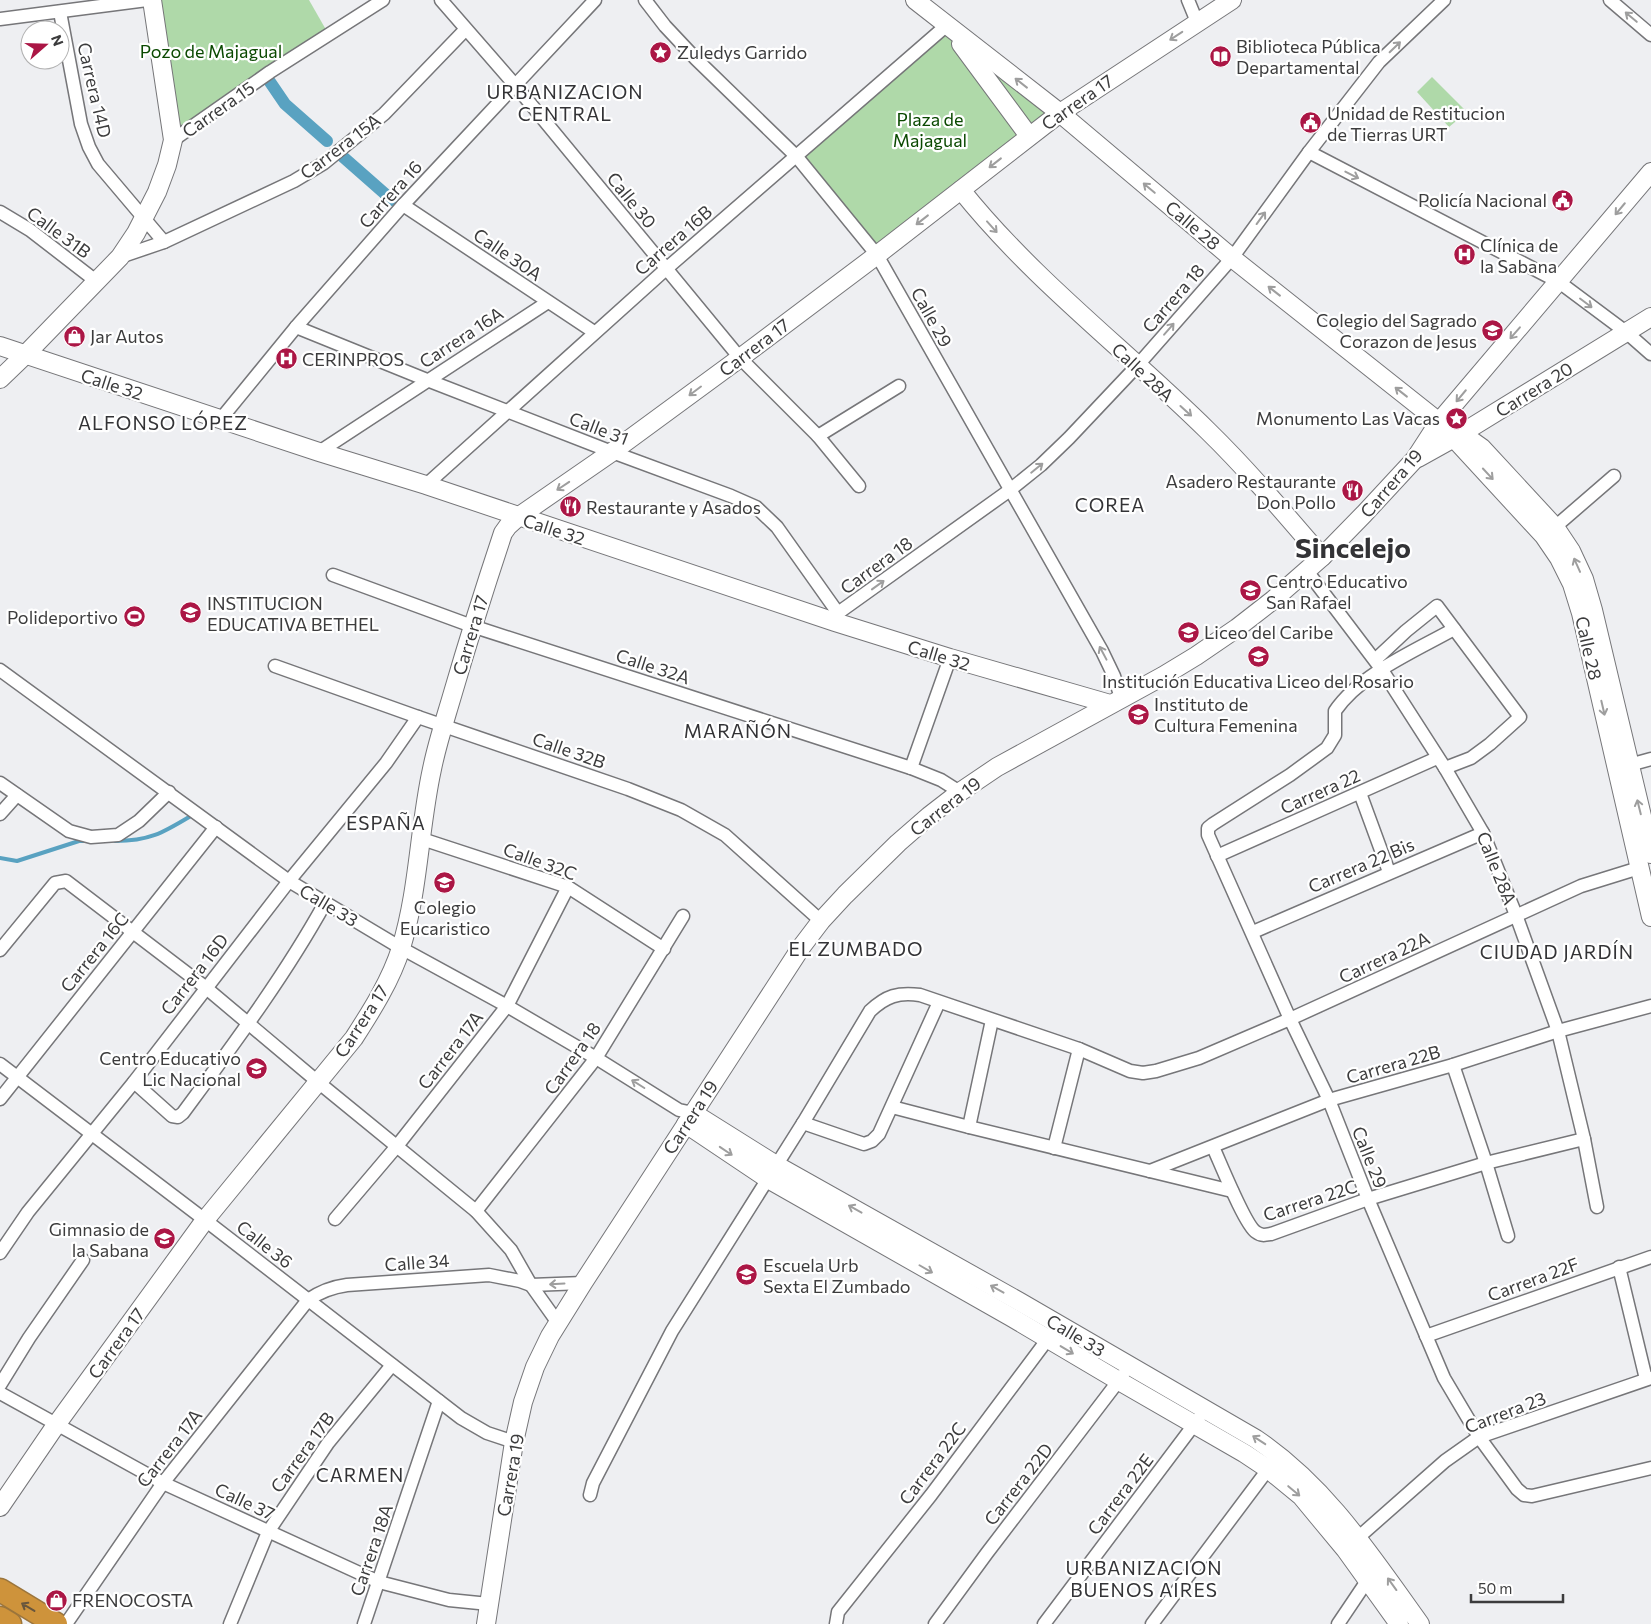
<svg xmlns="http://www.w3.org/2000/svg" width="1651" height="1624" viewBox="0 0 1651 1624" font-family="Commissioner,sans-serif">
	<rect width="100%" height="100%" fill="#eeeff2"/>
	<g fill="#afd9a9">
		<polygon points="152,0 309,0 329,35 168,141"/>
		<polygon points="947,25 1060,113 877,255 797,157"/>
		<polygon points="1432,77 1467,112 1449,127 1417,92"/>
	</g>
	<g fill="none" stroke-linecap="round" stroke-linejoin="round">
		<g stroke="#59a2c1" stroke-width="4">
			<path d="M115,841C151,841 164,832 194,814"/>
			<polyline points="0,858 17,861 79,841 85,841"/>
		</g>
		<g stroke="#59a2c1" stroke-width="12">
			<polyline points="270,82 285,104 327,141"/>
			<polyline points="342,156 392,200"/>
		</g>
		<defs>
			<g id="street">
				<polyline points="441,0 515,85 740,358 818,436 859,486"/>
				<polyline points="645,0 665,26 696,59 797,157 877,255 1102,651 1114,676 1121,698"/>
				<polyline points="1188,0 1197,22"/>
				<polyline points="1610,0 1651,35"/>
				<polyline points="60,12 81,124 89,147 98,164 164,242"/>
				<polyline points="0,19 147,0"/>
				<polyline points="173,140 270,72 383,0"/>
				<polyline points="1309,152 1559,282 1626,332 1651,354"/>
				<polyline points="403,205 594,332"/>
				<polyline points="0,212 30,230 96,281"/>
				<polyline points="120,257 164,242 294,181 324,163 384,114 465,30"/>
				<polyline points="296,327 427,380 612,452 731,496 756,507 777,527 838,613 835,621"/>
				<polyline points="220,420 296,327 403,205 595,0"/>
				<polyline points="818,436 899,386"/>
				<polyline points="319,452 548,302"/>
				<polyline points="426,485 666,269 947,25"/>
				<polyline points="1555,527 1614,476"/>
				<polyline points="1307,571 1382,670 1445,768 1483,833 1516,915 1558,1031 1584,1139 1597,1207"/>
				<polyline points="333,575 472,626 911,768 941,780 960,792"/>
				<polyline points="838,613 1010,490 1041,465 1069,438 1137,366 1232,258 1309,152 1379,62 1444,0"/>
				<path d="M1454,629C1415,651 1360,674 1335,711V735L1327,748L1290,775L1213,824L1208,828V835L1290,1019L1329,1100L1368,1199L1444,1378L1479,1437L1517,1489L1524,1495L1532,1496L1651,1468"/>
				<polyline points="1375,660 1406,631 1437,606 1520,717 1490,744 1471,758 1445,768"/>
				<polyline points="275,666 418,717 628,789 681,810 725,835 821,921"/>
				<polyline points="0,670 289,881 401,948 507,1006 596,1058 679,1110 693,1113"/>
				<polyline points="1622,767 1651,759"/>
				<polyline points="911,768 950,658"/>
				<polyline points="0,783 69,831 91,837 118,835 139,821 169,792"/>
				<polyline points="1360,793 1389,872"/>
				<polyline points="0,814 17,795"/>
				<polyline points="422,839 568,887 664,949"/>
				<polyline points="1217,856 1437,758"/>
				<polyline points="1253,932 1483,833"/>
				<polyline points="0,950 55,883 66,881 205,987 318,1082 476,1211 511,1250 531,1285 558,1323"/>
				<polyline points="0,1064 205,1220 461,1418 487,1433 514,1442"/>
				<polyline points="1453,1065 1486,1163 1508,1236"/>
				<path d="M134,1082L172,1116L178,1117L183,1113C233,1045 284,977 325,903"/>
				<polyline points="0,1099 216,827"/>
				<polyline points="892,1107 969,1127 1232,1191"/>
				<polyline points="803,1123 864,1144 872,1141 879,1134 939,1002"/>
				<polyline points="969,1127 992,1020"/>
				<path d="M1213,1147C1220,1162 1245,1225 1256,1232C1261,1236 1265,1235 1271,1234L1368,1199L1486,1163L1584,1139"/>
				<polyline points="1054,1148 1079,1049"/>
				<polyline points="1150,1171 1329,1100 1453,1065 1558,1031 1651,1006"/>
				<polyline points="476,1211 596,1058 683,916"/>
				<polyline points="335,1219 397,1146 507,1006 568,887"/>
				<polyline points="0,1253 28,1212 134,1082 289,881 386,763 418,717"/>
				<polyline points="1619,1267 1646,1379"/>
				<polyline points="1426,1336 1651,1257"/>
				<polyline points="0,1385 29,1338 83,1260"/>
				<polyline points="0,1393 163,1483 379,1582 449,1600 489,1604"/>
				<path d="M590,1495L593,1483L672,1331L803,1123L870,1011C886,996 898,992 920,995L1079,1049L1130,1071L1143,1073L1156,1071L1199,1058L1290,1019L1581,886L1639,868"/>
				<polyline points="1352,1543 1445,1461 1479,1437 1651,1378"/>
				<path d="M66,1624L163,1483L308,1300C321,1291 332,1287 347,1285L489,1275L520,1281L531,1285L583,1283"/>
				<polyline points="230,1624 268,1532 328,1443 392,1365"/>
				<polyline points="364,1624 439,1401"/>
				<polyline points="836,1624 838,1612 931,1495 1053,1332"/>
				<polyline points="935,1624 987,1553 1123,1375"/>
				<polyline points="1044,1624 1199,1418"/>
				<polyline points="1152,1624 1272,1464"/>
				<polyline points="1338,1624 1371,1575"/>
			</g>
			<g id="secondary">
				<polyline points="915,0 1060,113 1232,258 1439,422 1544,536 1559,558 1572,584 1581,613 1651,917"/>
				<polyline points="961,44 1029,136"/>
				<path d="M961,190C1033,280 1126,350 1208,431C1248,470 1285,514 1322,557"/>
				<polyline points="0,346 319,452 426,485 835,622 950,658 1110,704"/>
				<polyline points="0,379 25,355 120,257 136,233 157,192 167,165 173,140 152,0"/>
				<polyline points="1458,431 1482,448 1555,527 1571,551 1584,579 1593,610 1651,854"/>
				<polyline points="1418,458 1454,438 1651,317"/>
				<path d="M693,1113L776,1165L1020,1302L1256,1439C1327,1487 1371,1556 1420,1624"/>
				<polyline points="686,1124 768,1179 1011,1317 1119,1381 1244,1453 1268,1469 1301,1496 1320,1519 1345,1549 1399,1624"/>
				<path d="M0,1507L56,1425L205,1220L354,1038C372,1010 391,980 401,948C419,889 419,828 432,769C437,744 445,720 452,696C468,641 485,587 503,533L508,526L518,517L612,452L740,358L877,255L1060,113L1232,0"/>
				<polyline points="486,1624 514,1442 523,1402 535,1367 550,1336 583,1283 802,946 821,921 845,895 898,843 929,816 960,792 997,767 1163,676 1196,656 1237,628 1273,600 1322,557 1364,514 1415,459 1439,422 1651,172"/>
			</g>
			<g id="highway">
				<polyline points="0,1590 56,1624"/>
				<polyline points="0,1618 10,1624"/>
			</g>
		</defs>
		<use href="#street" stroke="#767679" stroke-width="15"/>
		<use href="#secondary" stroke="#767679" stroke-width="20"/>
		<use href="#highway" stroke="#9b753c" stroke-width="25"/>
		<use href="#street" stroke="#fff" stroke-width="12"/>
		<use href="#secondary" stroke="#fff" stroke-width="18"/>
		<use href="#highway" stroke="#ce933b" stroke-width="22"/>
	</g>
	<defs><path id="oneway-shaft" d="M-6 0H5M1.5-3L5.5 0L1.5 3" fill="none" stroke-width="1.6" stroke-linecap="round" stroke-linejoin="round" transform="scale(1.25)"/></defs>
	<g stroke="#9e9e9e">
		<use href="#oneway-shaft" transform="translate(1631 17) rotate(-140)"/>
		<use href="#oneway-shaft" transform="translate(1176 36) rotate(147)"/>
		<use href="#oneway-shaft" transform="translate(1395 47) rotate(-44)"/>
		<use href="#oneway-shaft" transform="translate(1021 83) rotate(-142)"/>
		<use href="#oneway-shaft" transform="translate(995 163) rotate(142)"/>
		<use href="#oneway-shaft" transform="translate(1352 175) rotate(27)"/>
		<use href="#oneway-shaft" transform="translate(1149 188) rotate(-140)"/>
		<use href="#oneway-shaft" transform="translate(1620 209) rotate(130)"/>
		<use href="#oneway-shaft" transform="translate(1261 218) rotate(-54)"/>
		<use href="#oneway-shaft" transform="translate(922 220) rotate(142)"/>
		<use href="#oneway-shaft" transform="translate(992 227) rotate(48)"/>
		<use href="#oneway-shaft" transform="translate(1274 291) rotate(-142)"/>
		<use href="#oneway-shaft" transform="translate(1586 303) rotate(37)"/>
		<use href="#oneway-shaft" transform="translate(1169 329) rotate(-49)"/>
		<use href="#oneway-shaft" transform="translate(1515 333) rotate(131)"/>
		<use href="#oneway-shaft" transform="translate(695 391) rotate(143)"/>
		<use href="#oneway-shaft" transform="translate(1401 392) rotate(-142)"/>
		<use href="#oneway-shaft" transform="translate(1461 396) rotate(130)"/>
		<use href="#oneway-shaft" transform="translate(1186 411) rotate(42)"/>
		<use href="#oneway-shaft" transform="translate(1037 468) rotate(-39)"/>
		<use href="#oneway-shaft" transform="translate(1488 474) rotate(47)"/>
		<use href="#oneway-shaft" transform="translate(563 486) rotate(146)"/>
		<use href="#oneway-shaft" transform="translate(1577 565) rotate(-114)"/>
		<use href="#oneway-shaft" transform="translate(878 585) rotate(-36)"/>
		<use href="#oneway-shaft" transform="translate(1103 653) rotate(-118)"/>
		<use href="#oneway-shaft" transform="translate(1603 708) rotate(77)"/>
		<use href="#oneway-shaft" transform="translate(1639 807) rotate(-104)"/>
		<use href="#oneway-shaft" transform="translate(638 1084) rotate(-148)"/>
		<use href="#oneway-shaft" transform="translate(726 1151) rotate(34)"/>
		<use href="#oneway-shaft" transform="translate(855 1209) rotate(-151)"/>
		<use href="#oneway-shaft" transform="translate(926 1269) rotate(30)"/>
		<use href="#oneway-shaft" transform="translate(557 1284) rotate(177)"/>
		<use href="#oneway-shaft" transform="translate(997 1289) rotate(-151)"/>
		<use href="#oneway-shaft" transform="translate(1067 1350) rotate(31)"/>
		<use href="#oneway-shaft" transform="translate(1259 1440) rotate(-147)"/>
		<use href="#oneway-shaft" transform="translate(1294 1491) rotate(40)"/>
		<use href="#oneway-shaft" transform="translate(1392 1584) rotate(-126)"/>
	</g>
	<use stroke="#68563c" href="#oneway-shaft" transform="translate(28 1607) rotate(-149)"/>
	<defs>
		<symbol id="sight-disc" viewBox="-11 -11 22 22"><circle r="9.5" fill="#ab1645" stroke="#fff"/><path d="M0-6L1.8-2.2L6-1.7L2.9 1.2L3.7 5.4L0 3.3L-3.7 5.4L-2.9 1.2L-6-1.7L-1.8-2.2Z" fill="#fff"/></symbol>
		<symbol id="library-disc" viewBox="-11 -11 22 22"><circle r="9.5" fill="#ab1645" stroke="#fff"/><path d="M-6-4Q-3-5.5-.7-3.5V5Q-3 3-6 4ZM6-4Q3-5.5 .7-3.5V5Q3 3 6 4Z" fill="#fff"/></symbol>
		<symbol id="civic-disc" viewBox="-11 -11 22 22"><circle r="9.5" fill="#ab1645" stroke="#fff"/><path d="M-.6-6.5H3V-4.5H.6V-3L4-1V1h2V6H-6V1h2V-1L-.6-3ZM-1.2 2.5V6h2.4V2.5Z" fill="#fff"/></symbol>
		<symbol id="hospital-disc" viewBox="-11 -11 22 22"><circle r="9.5" fill="#ab1645" stroke="#fff"/><path d="M-5-5h3v3.5h4V-5h3V5h-3V1.5h-4V5h-3Z" fill="#fff"/></symbol>
		<symbol id="school-disc" viewBox="-11 -11 22 22"><circle r="9.5" fill="#ab1645" stroke="#fff"/><path d="M0-5L7-2L0 1L-7-2ZM-4 1L0 2.5L4 1V4Q0 6-4 4Z" fill="#fff"/></symbol>
		<symbol id="shop-disc" viewBox="-11 -11 22 22"><circle r="9.5" fill="#ab1645" stroke="#fff"/><path d="M-5-2.5h2.3a2.7 3.5 0 0 1 5.4 0H5L5.5 6h-11ZM-1.5-2.5h3a1.5 2.3 0 0 0-3 0Z" fill="#fff"/></symbol>
		<symbol id="restaurant-disc" viewBox="-11 -11 22 22"><circle r="9.5" fill="#ab1645" stroke="#fff"/><path d="M-5-6h1v4h1v-4h1v4h1v-4h1v5L-1.5 .5V6h-2V.5L-5-1ZM5-6V6H3V1.5H1.5Q1.5-4 5-6Z" fill="#fff"/></symbol>
		<symbol id="university-disc" viewBox="-11 -11 22 22"><circle r="9.5" fill="#ab1645" stroke="#fff"/><path d="M0-5L7-2L0 1L-7-2ZM-4 1L0 2.5L4 1V4Q0 6-4 4Z" fill="#fff"/></symbol>
		<symbol id="stadium-disc" viewBox="-11 -11 22 22"><circle r="9.5" fill="#ab1645" stroke="#fff"/><path d="M0-5a6.5 5 0 1 0 0 10a6.5 5 0 1 0 0-10ZM-3.5-1.8h7v3.6h-7Z" fill="#fff"/></symbol>
	</defs>
	<g fill-rule="evenodd">
		<use href="#sight-disc" x="648" y="40" width="25" height="25"/>
		<use href="#library-disc" x="1208" y="44" width="25" height="25"/>
		<use href="#civic-disc" x="1298" y="110" width="25" height="25"/>
		<use href="#civic-disc" x="1550" y="188" width="25" height="25"/>
		<use href="#hospital-disc" x="1452" y="242" width="25" height="25"/>
		<use href="#school-disc" x="1480" y="318" width="25" height="25"/>
		<use href="#shop-disc" x="62" y="324" width="25" height="25"/>
		<use href="#hospital-disc" x="274" y="346" width="25" height="25"/>
		<use href="#sight-disc" x="1444" y="406" width="25" height="25"/>
		<use href="#restaurant-disc" x="1340" y="478" width="25" height="25"/>
		<use href="#restaurant-disc" x="558" y="494" width="25" height="25"/>
		<use href="#school-disc" x="1238" y="578" width="25" height="25"/>
		<use href="#university-disc" x="178" y="600" width="25" height="25"/>
		<use href="#stadium-disc" x="122" y="604" width="25" height="25"/>
		<use href="#university-disc" x="1176" y="620" width="25" height="25"/>
		<use href="#school-disc" x="1246" y="644" width="25" height="25"/>
		<use href="#university-disc" x="1126" y="702" width="25" height="25"/>
		<use href="#school-disc" x="432" y="870" width="25" height="25"/>
		<use href="#school-disc" x="244" y="1056" width="25" height="25"/>
		<use href="#school-disc" x="152" y="1226" width="25" height="25"/>
		<use href="#school-disc" x="734" y="1262" width="25" height="25"/>
		<use href="#shop-disc" x="44" y="1588" width="25" height="25"/>
	</g>
	<g text-anchor="middle" dominant-baseline="central" stroke-width="4.5" stroke-linejoin="round" paint-order="stroke">
		<g font-size="18" fill="#3c3c3d" stroke="#fff" text-anchor="start">
			<text x="1236" y="46">Biblioteca Pública<tspan x="1236" dy="21">Departamental</tspan></text>
			<text x="677" y="52">Zuledys Garrido</text>
			<text x="1327" y="113">Unidad de Restitucion<tspan x="1327" dy="21">de Tierras URT</tspan></text>
			<text x="1547" y="200" text-anchor="end">Policía Nacional</text>
			<text x="1480" y="245">Clínica de<tspan x="1480" dy="21">la Sabana</tspan></text>
			<text x="1477" y="320" text-anchor="end">Colegio del Sagrado<tspan x="1477" dy="21">Corazon de Jesus</tspan></text>
			<text x="90" y="336">Jar Autos</text>
			<text x="302" y="359">CERINPROS</text>
			<text x="1440" y="418" text-anchor="end">Monumento Las Vacas</text>
			<text x="1336" y="481" text-anchor="end">Asadero Restaurante<tspan x="1336" dy="21">Don Pollo</tspan></text>
			<text x="586" y="507">Restaurante y Asados</text>
			<text x="1266" y="581">Centro Educativo<tspan x="1266" dy="21">San Rafael</tspan></text>
			<text x="207" y="603">INSTITUCION<tspan x="207" dy="21">EDUCATIVA BETHEL</tspan></text>
			<text x="118" y="617" text-anchor="end">Polideportivo</text>
			<text x="1204" y="632">Liceo del Caribe</text>
			<text x="1258" y="681" text-anchor="middle">Institución Educativa Liceo del Rosario</text>
			<text x="1154" y="704">Instituto de<tspan x="1154" dy="21">Cultura Femenina</tspan></text>
			<text x="445" y="907" text-anchor="middle">Colegio<tspan x="445" dy="21">Eucaristico</tspan></text>
			<text x="241" y="1058" text-anchor="end">Centro Educativo<tspan x="241" dy="21">Lic Nacional</tspan></text>
			<text x="149" y="1229" text-anchor="end">Gimnasio de<tspan x="149" dy="21">la Sabana</tspan></text>
			<text x="763" y="1265">Escuela Urb<tspan x="763" dy="21">Sexta El Zumbado</tspan></text>
			<text x="72" y="1600">FRENOCOSTA</text>
		</g>
		<g font-size="18" fill="#0a4900" stroke="#fff">
			<text x="211" y="51">Pozo de Majagual</text>
			<text x="930" y="119">Plaza de<tspan x="930" dy="21">Majagual</tspan></text>
		</g>
		<g font-size="18" fill="#3c3c3d" stroke="#fff">
			<text transform="translate(95 90) rotate(77)">Carrera 14D</text>
			<text transform="translate(1077 102) rotate(-35)">Carrera 17</text>
			<text transform="translate(218 109) rotate(-35)">Carrera 15</text>
			<text transform="translate(340 146) rotate(-37)">Carrera 15A</text>
			<text transform="translate(390 194) rotate(-48)">Carrera 16</text>
			<text transform="translate(632 200) rotate(51)">Calle 30</text>
			<text transform="translate(1193 225) rotate(40)">Calle 28</text>
			<text transform="translate(59 232) rotate(36)">Calle 31B</text>
			<text transform="translate(673 240) rotate(-41)">Carrera 16B</text>
			<text transform="translate(508 254) rotate(34)">Calle 30A</text>
			<text transform="translate(1173 298) rotate(-49)">Carrera 18</text>
			<text transform="translate(932 317) rotate(61)">Calle 29</text>
			<text transform="translate(461 337) rotate(-33)">Carrera 16A</text>
			<text transform="translate(754 347) rotate(-37)">Carrera 17</text>
			<text transform="translate(1143 372) rotate(43)">Calle 28A</text>
			<text transform="translate(112 384) rotate(18)">Calle 32</text>
			<text transform="translate(1534 389) rotate(-32)">Carrera 20</text>
			<text transform="translate(599 428) rotate(21)">Calle 31</text>
			<text transform="translate(1391 483) rotate(-49)">Carrera 19</text>
			<text transform="translate(554 529) rotate(18)">Calle 32</text>
			<text transform="translate(876 565) rotate(-36)">Carrera 18</text>
			<text transform="translate(470 635) rotate(-73)">Carrera 17</text>
			<text transform="translate(1589 648) rotate(77)">Calle 28</text>
			<text transform="translate(939 655) rotate(17)">Calle 32</text>
			<text transform="translate(653 666) rotate(18)">Calle 32A</text>
			<text transform="translate(569 750) rotate(19)">Calle 32B</text>
			<text transform="translate(1320 791) rotate(-24)">Carrera 22</text>
			<text transform="translate(945 806) rotate(-38)">Carrera 19</text>
			<text transform="translate(540 861) rotate(20)">Calle 32C</text>
			<text transform="translate(1361 865) rotate(-23)">Carrera 22 Bis</text>
			<text transform="translate(1497 868) rotate(68)">Calle 28A</text>
			<text transform="translate(329 905) rotate(31)">Calle 33</text>
			<text transform="translate(94 952) rotate(-51)">Carrera 16C</text>
			<text transform="translate(1384 957) rotate(-25)">Carrera 22A</text>
			<text transform="translate(194 974) rotate(-52)">Carrera 16D</text>
			<text transform="translate(361 1021) rotate(-57)">Carrera 17</text>
			<text transform="translate(450 1050) rotate(-52)">Carrera 17A</text>
			<text transform="translate(572 1058) rotate(-55)">Carrera 18</text>
			<text transform="translate(1393 1064) rotate(-16)">Carrera 22B</text>
			<text transform="translate(690 1117) rotate(-57)">Carrera 19</text>
			<text transform="translate(1370 1157) rotate(68)">Calle 29</text>
			<text transform="translate(1310 1200) rotate(-18)">Carrera 22C</text>
			<text transform="translate(265 1244) rotate(38)">Calle 36</text>
			<text transform="translate(417 1262) rotate(-4)">Calle 34</text>
			<text transform="translate(1533 1279) rotate(-20)">Carrera 22F</text>
			<text transform="translate(1076 1335) rotate(31)">Calle 33</text>
			<text transform="translate(116 1343) rotate(-54)">Carrera 17</text>
			<text transform="translate(1505 1412) rotate(-21)">Carrera 23</text>
			<text transform="translate(169 1448) rotate(-52)">Carrera 17A</text>
			<text transform="translate(302 1452) rotate(-54)">Carrera 17B</text>
			<text transform="translate(932 1463) rotate(-53)">Carrera 22C</text>
			<text transform="translate(510 1475) rotate(-80)">Carrera 19</text>
			<text transform="translate(1018 1484) rotate(-52)">Carrera 22D</text>
			<text transform="translate(1120 1494) rotate(-53)">Carrera 22E</text>
			<text transform="translate(245 1501) rotate(25)">Calle 37</text>
			<text transform="translate(371 1550) rotate(-71)">Carrera 18A</text>
		</g>
		<g font-size="19" letter-spacing="1" fill="#333336" stroke="#fff">
			<text x="565" y="91">URBANIZACION<tspan x="565" dy="22">CENTRAL</tspan></text>
			<text x="163" y="422">ALFONSO LÓPEZ</text>
			<text x="1110" y="504">COREA</text>
			<text x="738" y="730">MARAÑÓN</text>
			<text x="386" y="822">ESPAÑA</text>
			<text x="856" y="948">EL ZUMBADO</text>
			<text x="1557" y="951">CIUDAD JARDÍN</text>
			<text x="360" y="1474">CARMEN</text>
			<text x="1144" y="1567">URBANIZACION<tspan x="1144" dy="22">BUENOS AIRES</tspan></text>
		</g>
		<g font-size="28" font-weight="bold" fill="#333336" stroke="#fff">
			<text x="1353" y="547">Sincelejo</text>
		</g>
	</g>
	<g transform="translate(45 45) rotate(70)"><circle r="24" fill="#ffffff" stroke="#b1b1b1"/>
	<path d="M0-4L9 19L0 12L-9 19Z" fill="#ab1645"/>
	<text y="-8" font-size="14" font-weight="bold" text-anchor="middle" fill="#3c3c3d">N</text>
	</g>
	<path d="M1471 1594v8h92v-8" fill="none" stroke="#3c3c3d" stroke-width="2.5"/>
	<text x="1478" y="1594" font-size="15" fill="#3c3c3d" stroke="#ffffff" stroke-width="4" paint-order="stroke">50 m</text>
</svg>
